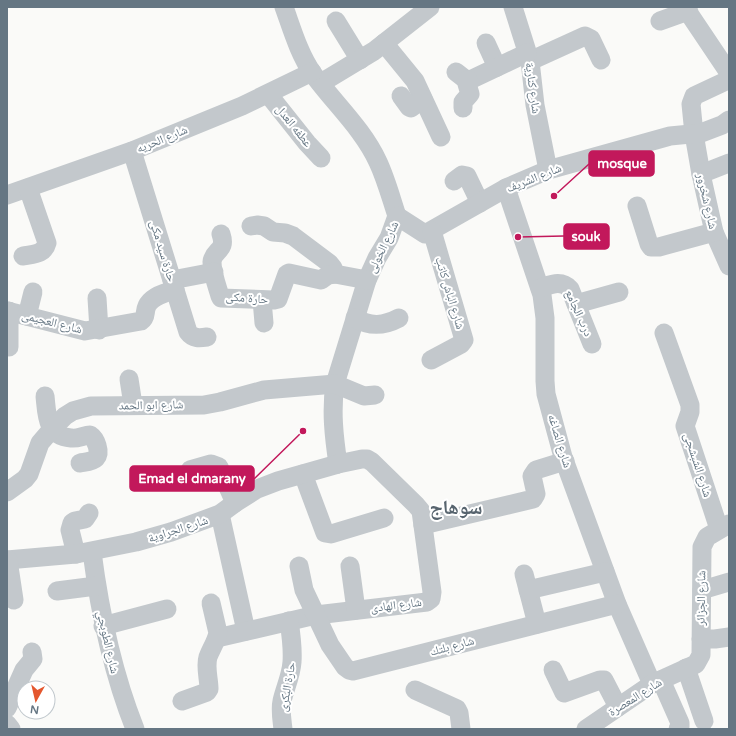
<svg xmlns="http://www.w3.org/2000/svg" width="736" height="736" viewBox="0 0 736 736" font-family="'Varela Round','Noto Naskh Arabic',sans-serif">
	<rect width="100%" height="100%" fill="#fafaf8"/>
	<g fill="none" stroke-linecap="round" stroke-linejoin="round">
		<g stroke="#c3c8cc" stroke-width="19">
			<path d="M284,7C292,29 299,54 313,74C334,103 363,129 378,162C386,179 391,198 397,216L389,238L377,258L367,280L335,384C331,411 334,437 338,464"/>
			<polyline points="513,7 530,61 535,105 548,170"/>
			<polyline points="687,7 690,15 729,73"/>
			<polyline points="336,21 360,60"/>
			<polyline points="660,21 688,11 685,7"/>
			<polyline points="384,43 415,81 441,137"/>
			<polyline points="486,43 497,67"/>
			<polyline points="530,61 585,36 591,39 601,60"/>
			<polyline points="456,72 465,79 470,80 527,53"/>
			<polyline points="729,77 726,81 694,96 691,104 694,134 701,174 714,232 729,266"/>
			<polyline points="321,83 374,51 430,7"/>
			<polyline points="268,94 307,143 321,158"/>
			<polyline points="401,96 409,107 411,108 423,99"/>
			<polyline points="463,108 463,102 470,94 467,84 468,80"/>
			<path d="M132,151L188,332C193,339 200,338 207,337"/>
			<polyline points="701,174 729,163"/>
			<polyline points="454,181 462,175 467,176 480,203"/>
			<polyline points="506,188 542,295 545,318 545,381 546,394 563,457 617,604 652,684"/>
			<polyline points="7,195 132,151 242,106 312,72"/>
			<polyline points="637,206 649,244 651,247 659,247 714,232"/>
			<polyline points="397,216 425,234 506,188 548,170 670,136 701,133 722,125 729,120"/>
			<polyline points="251,226 257,225 264,226 273,232 285,233 293,236 329,263 333,268 335,274"/>
			<path d="M221,234C227,252 213,249 212,262C212,273 217,286 220,296L221,298L274,300L278,299L287,274L289,273L321,280L328,275L335,274L367,280"/>
			<path d="M23,256C32,254 44,255 47,243L28,188"/>
			<polyline points="172,280 214,272"/>
			<path d="M540,288C550,285 561,279 570,289L592,344"/>
			<polyline points="97,298 99,330"/>
			<polyline points="262,300 264,323"/>
			<polyline points="576,304 619,292"/>
			<path d="M7,311L85,331L141,321C147,317 144,312 147,306C151,297 166,292 175,290"/>
			<polyline points="9,311 9,347"/>
			<polyline points="27,316 33,292"/>
			<path d="M355,318C370,327 384,326 399,318"/>
			<polyline points="664,333 690,405 690,412 685,426 719,529"/>
			<polyline points="431,360 461,344 464,340 432,231"/>
			<polyline points="129,379 133,405"/>
			<path d="M45,396C47,415 46,436 71,438C78,439 84,435 90,435C96,439 101,452 96,458C92,462 85,462 80,463"/>
			<polyline points="190,470 211,464 219,467 235,503"/>
			<polyline points="303,474 325,533 331,534 384,518"/>
			<polyline points="7,492 25,479 29,474 40,443 52,429 65,416 73,411 91,406 204,405 220,402 264,390 335,384 364,396 375,395"/>
			<polyline points="220,514 246,631"/>
			<polyline points="423,525 533,499 536,494 532,476 536,470 565,461"/>
			<path d="M92,552C100,614 112,671 135,729"/>
			<polyline points="76,554 70,530 72,523 75,521 85,519 89,513"/>
			<polyline points="7,560 76,554 136,542 171,532 220,514 235,503 257,489 278,481 338,464 362,459 367,459 372,462 416,505 421,511 432,592 431,599 427,602 316,615 217,638"/>
			<polyline points="8,560 14,600"/>
			<polyline points="299,566 304,590 330,645 345,667 349,670 353,671 617,604"/>
			<polyline points="350,566 356,610"/>
			<polyline points="524,574 537,624"/>
			<polyline points="528,590 605,572"/>
			<polyline points="702,590 729,582"/>
			<polyline points="57,591 96,586"/>
			<polyline points="103,626 167,609"/>
			<polyline points="701,639 715,639 729,637"/>
			<polyline points="686,668 704,721"/>
			<polyline points="553,670 564,693 600,680 604,680 618,707"/>
			<polyline points="661,680 680,723 680,727 678,729"/>
			<polyline points="415,690 457,709 459,713 461,729"/>
			<path d="M182,701L207,692L209,689C209,679 205,667 208,657C211,649 216,642 218,633L211,603"/>
			<polyline points="7,708 24,670 33,659 32,652"/>
			<polyline points="7,724 11,729"/>
			<path d="M283,729C282,720 280,710 282,701C285,688 291,676 292,662C293,648 291,634 289,621"/>
			<polyline points="586,729 652,684 696,664 701,655 702,547 707,537 729,524"/>
		</g>
	</g>
	<g text-anchor="middle" dominant-baseline="central" stroke-width="4" stroke-linejoin="round" paint-order="stroke">
		<g font-size="12" fill="#657683" stroke="#fff">
			<text transform="translate(533 88) rotate(82)">شارع كنارية</text>
			<text transform="translate(294 126) rotate(51)">عطفه العدل</text>
			<text transform="translate(162 139) rotate(-22)">شارع الحريه</text>
			<text transform="translate(534 178) rotate(-22)">شارع الشريف</text>
			<text transform="translate(707 201) rotate(77)">شارع شخرور</text>
			<text transform="translate(383 247) rotate(-64)">شارع الخولى</text>
			<text transform="translate(163 251) rotate(73)">حارة سيد مكى</text>
			<text transform="translate(450 293) rotate(73)">شارع الباش كاتب</text>
			<text transform="translate(247 298) rotate(4)">حارة مكى</text>
			<text transform="translate(579 313) rotate(66)">درب الجامع</text>
			<text transform="translate(52 322) rotate(14)">شارع العجيمى</text>
			<text transform="translate(151 405) rotate(-1)">شارع ابو الحمد</text>
			<text transform="translate(560 441) rotate(73)">شارع الصاغه</text>
			<text transform="translate(698 465) rotate(72)">شارع الشبشجى</text>
			<text transform="translate(178 529) rotate(-18)">شارع الجراوية</text>
			<text transform="translate(701 598) rotate(-89)">شارع الجزائر</text>
			<text transform="translate(396 605) rotate(-7)">شارع الهادى</text>
			<text transform="translate(108 642) rotate(77)">شارع الطوبجي</text>
			<text transform="translate(452 646) rotate(-15)">شارع بلتك</text>
			<text transform="translate(287 687) rotate(-80)">حارة البكرى</text>
			<text transform="translate(635 697) rotate(-32)">شارع المعصرة</text>
		</g>
		<g font-size="20" font-weight="bold" fill="#57646e" stroke="#fff">
			<text x="456" y="508">سوهاج</text>
		</g>
	</g>
	<path fill="none" stroke="#c2185b" stroke-width="1.5" d="M554 196L589 164M518 237L564 236M303 431L254 479"/>
	<g fill="#c2185b" stroke="#fff" stroke-width="1.5">
		<circle cx="554" cy="196" r="4"/>
		<circle cx="518" cy="237" r="4"/>
		<circle cx="303" cy="431" r="4"/>
	</g>
	<g fill="#c2185b" stroke="#c2185b" stroke-width="1.5">
		<rect x="589" y="151" width="65" height="25" rx="4"/>
		<rect x="564" y="224" width="45" height="25" rx="4"/>
		<rect x="130" y="466" width="124" height="25" rx="4"/>
	</g>
	<g font-size="13" text-anchor="middle" font-weight="bold" fill="#fff">
		<text x="622" y="168">mosque</text>
		<text x="586" y="241">souk</text>
		<text x="192" y="483">Emad el dmarany</text>
	</g>
	<rect width="736" height="736" fill="none" stroke="#657683" stroke-width="16"/>
	<g transform="translate(36 700) rotate(188)"><circle r="19" fill="#ffffff" stroke="#c1c8cd"/>
	<path d="M0-3L7 15L0 10L-7 15Z" fill="#e4572e"/>
	<text y="-6" font-size="11" font-weight="bold" text-anchor="middle" fill="#657683">N</text>
	</g>
</svg>
